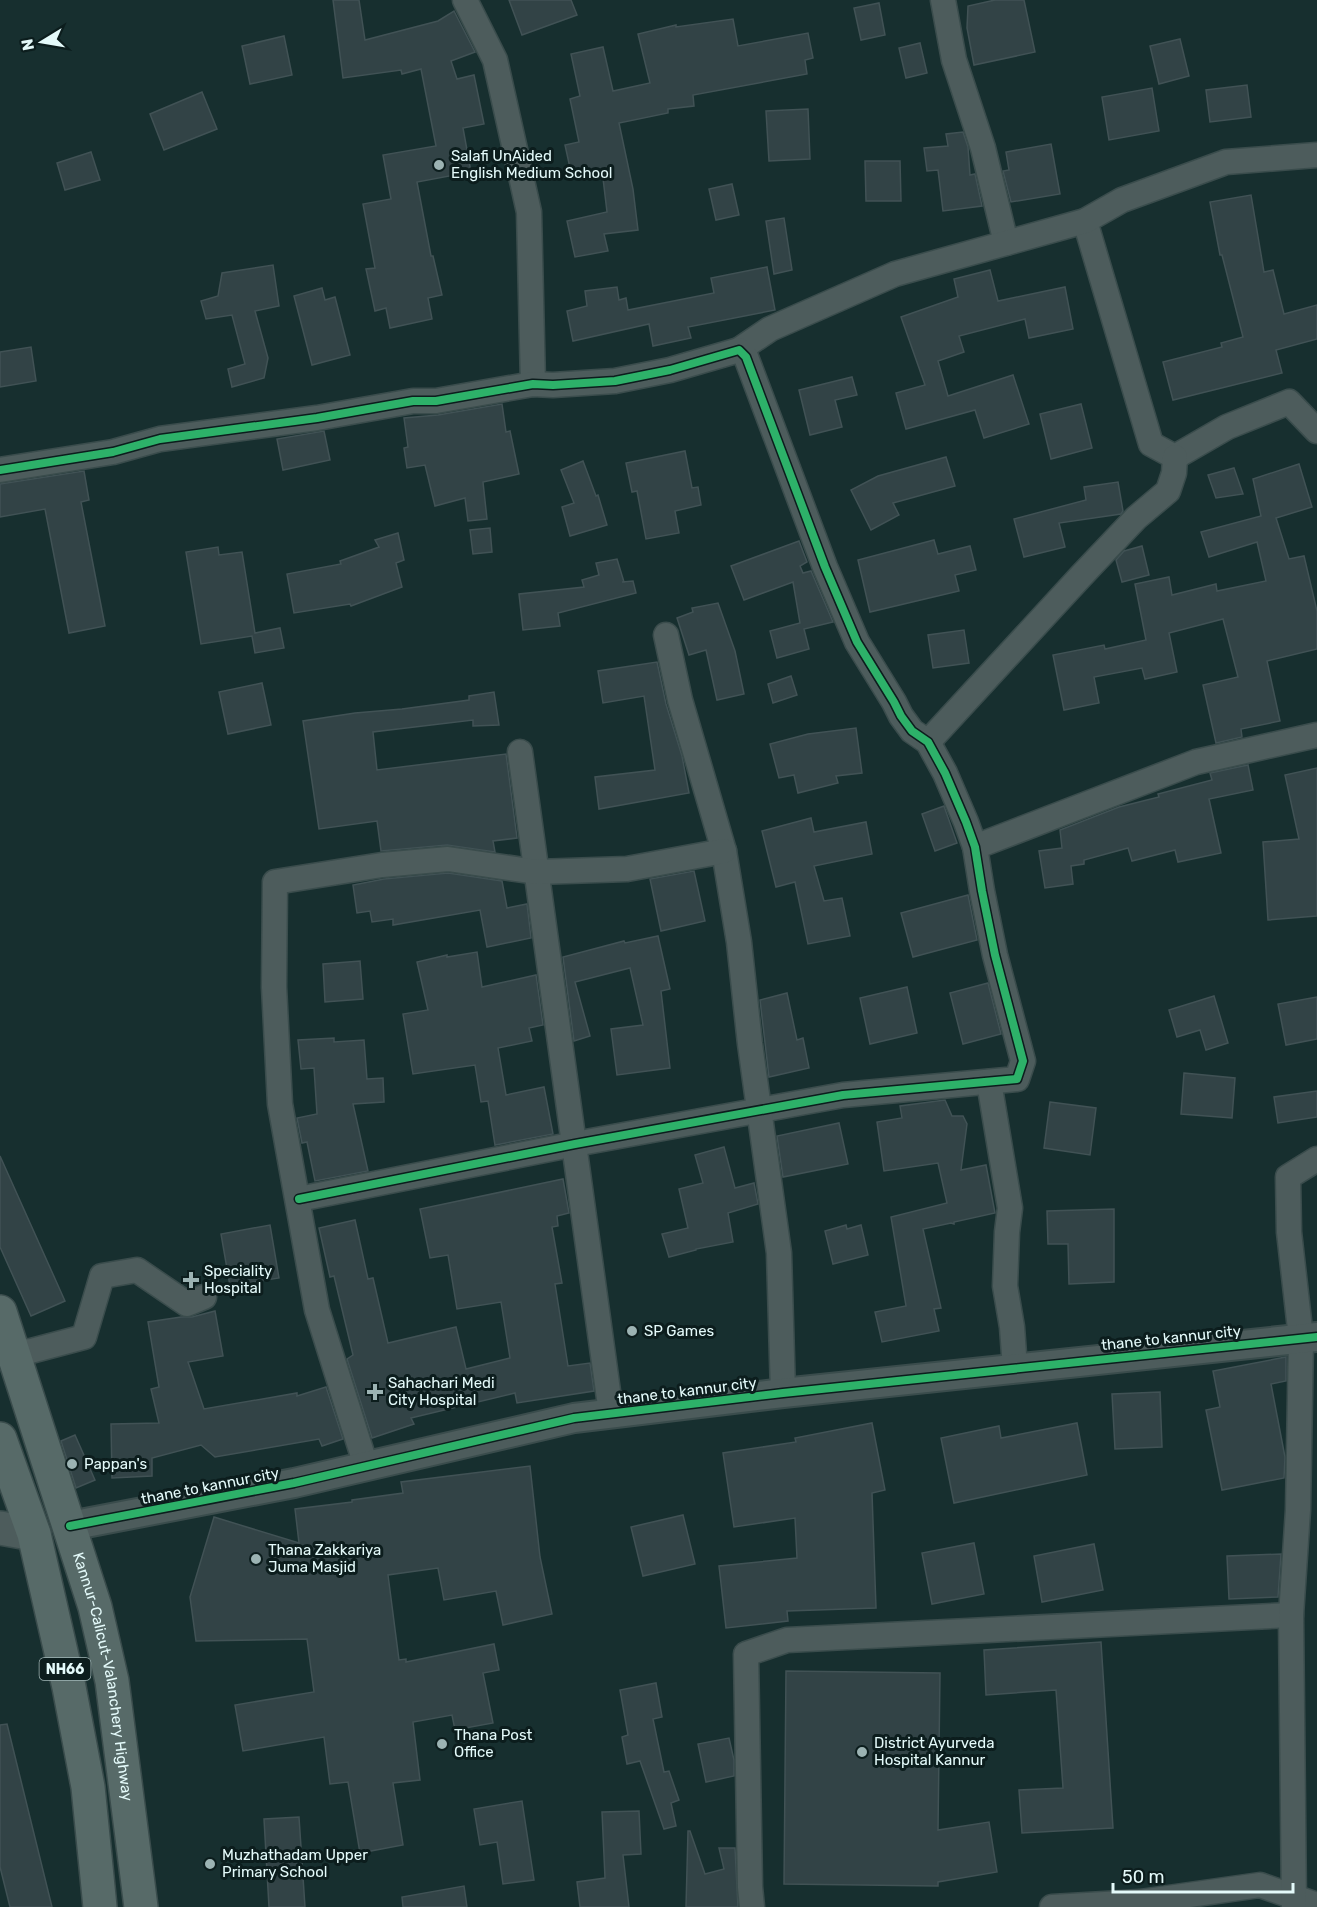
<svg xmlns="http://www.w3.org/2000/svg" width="1317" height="1907" viewBox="0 0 1317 1907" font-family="Rubik,sans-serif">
	<rect width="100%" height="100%" fill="#172f2f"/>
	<g fill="#324346" stroke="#415255" stroke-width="1.5">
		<polygon points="333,0 359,0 365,40 438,21 454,11 475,52 451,61 457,79 474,75 484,124 463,128 471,172 417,182 431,256 433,256 442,295 428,298 432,319 390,328 386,308 375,311 366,269 375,268 363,204 391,199 383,155 436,146 421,69 402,74 401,70 343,78"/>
		<polygon points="509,0 571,0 577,15 522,35"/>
		<polygon points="995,0 1024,0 1035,52 974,65 967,28 968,6"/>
		<polygon points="879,3 885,35 861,40 854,8"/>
		<polygon points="733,19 738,46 808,33 813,58 805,60 807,74 693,95 694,106 668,109 668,113 619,123 633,189 638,230 604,234 608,251 575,257 567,221 607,212 602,170 572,177 565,145 579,142 570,99 580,96 571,54 603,47 613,91 650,83 638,34 676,25 676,27"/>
		<polygon points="284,36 292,75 250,84 242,46"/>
		<polygon points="1180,39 1189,76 1159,84 1150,46"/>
		<polygon points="920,43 927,73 906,78 899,48"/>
		<polygon points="1247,85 1251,117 1210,122 1206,90"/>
		<polygon points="1152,88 1159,131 1109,140 1102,97"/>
		<polygon points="202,92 217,129 164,150 150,114"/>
		<polygon points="808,109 810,159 769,161 766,111"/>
		<polygon points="963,132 968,147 970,175 975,174 982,206 943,211 938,170 927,171 924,148 948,146 946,134"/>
		<polygon points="1051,144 1060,194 1011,202 1003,171 1009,170 1006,152"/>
		<polygon points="91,152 100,180 65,190 57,163"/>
		<polygon points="865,161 900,161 901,201 866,201"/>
		<polygon points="732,184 739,215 716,220 709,189"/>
		<polygon points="1251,195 1264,272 1273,270 1284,314 1317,305 1317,339 1276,350 1282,373 1173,400 1163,362 1222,347 1221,343 1243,337 1222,255 1220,255 1210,202"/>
		<polygon points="784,218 792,270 774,274 766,221"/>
		<polygon points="273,265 279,306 255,311 268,358 264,378 232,387 228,369 245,364 232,315 206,319 201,301 218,296 222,273"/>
		<polygon points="767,267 775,310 688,327 691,338 653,346 649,324 573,341 567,311 587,306 585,291 617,287 619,300 626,298 628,310 714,293 711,278"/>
		<polygon points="990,270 998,301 1065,287 1073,329 1029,338 1025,319 959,336 964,352 938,361 948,396 1013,375 1029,424 984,438 975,410 906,429 896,393 925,385 901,317 958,297 954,279"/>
		<polygon points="322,288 325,300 335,297 350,355 312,365 294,296"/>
		<polygon points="31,347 36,381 0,387 0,352"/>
		<polygon points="852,377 857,395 835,400 842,427 810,435 799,390"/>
		<polygon points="502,404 506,432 510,431 519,474 483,482 487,519 468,521 465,498 435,506 425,465 407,468 404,448 408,447 404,418 438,415"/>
		<polygon points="1081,404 1092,448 1051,459 1040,414"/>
		<polygon points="324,431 330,460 283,470 277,439"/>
		<polygon points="685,451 692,488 698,487 701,505 675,511 679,533 646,539 637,491 632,492 626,463"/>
		<polygon points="946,457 955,486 893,503 899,515 871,530 851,490 878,476"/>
		<polygon points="583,461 596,496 598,495 607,525 570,536 562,507 574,503 561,470"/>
		<polygon points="1299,464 1312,507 1276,518 1289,559 1304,556 1317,611 1317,649 1267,661 1280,721 1241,729 1242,737 1216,743 1203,685 1238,677 1223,619 1169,633 1177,672 1145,679 1142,668 1094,677 1099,703 1064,710 1053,655 1104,645 1105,649 1146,640 1135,584 1169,577 1172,595 1216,584 1217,591 1266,581 1257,542 1209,557 1201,532 1261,516 1253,479"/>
		<polygon points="1234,468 1243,494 1216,498 1208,475"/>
		<polygon points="84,471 89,500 81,502 105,626 69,633 45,509 0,517 0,484"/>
		<polygon points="1118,482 1123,511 1121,514 1059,523 1065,547 1024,557 1014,519 1086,500 1084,487"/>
		<polygon points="490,528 492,552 473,554 470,530"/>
		<polygon points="398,533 404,560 396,563 402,587 351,606 350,604 294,613 287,574 341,564 340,561 379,547 375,540"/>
		<polygon points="934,540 938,554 970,546 976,570 955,575 959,591 870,612 858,560"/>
		<polygon points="799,541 807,562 800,566 803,573 811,571 833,622 804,629 809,649 777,658 770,631 800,623 793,582 744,600 731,566"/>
		<polygon points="1142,546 1149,575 1122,582 1116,560 1124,551"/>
		<polygon points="218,547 219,555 242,552 255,633 280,628 284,648 255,653 252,636 201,644 186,552"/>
		<polygon points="617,559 624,582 622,582 633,581 636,593 558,613 560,626 523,630 519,594 584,587 582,580 599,575 596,563"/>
		<polygon points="718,603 735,651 744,694 717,700 706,650 689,655 677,618 693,612 692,608"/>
		<polygon points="964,630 969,663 933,668 928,635"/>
		<polygon points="657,662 666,704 682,756 689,793 599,809 595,777 655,770 644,696 603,703 598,671"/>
		<polygon points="791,676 797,695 773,703 768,684"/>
		<polygon points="262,683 271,725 228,734 219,692"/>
		<polygon points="494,692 499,725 473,726 473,720 373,732 377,770 506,754 517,838 493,841 495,852 447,845 381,851 377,821 319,829 303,721 355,713 402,709 469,700 469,696"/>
		<polygon points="856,728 862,773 836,776 838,783 798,793 794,775 779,778 770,744 808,734"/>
		<polygon points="1248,765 1253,790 1209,799 1221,853 1178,862 1175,850 1132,861 1128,848 1084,860 1084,864 1071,866 1073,884 1045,888 1039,851 1062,848 1060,830 1119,807 1159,797 1158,794 1212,780 1210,773"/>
		<polygon points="1317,768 1317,916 1268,920 1263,842 1299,839 1285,775"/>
		<polygon points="944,806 957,843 935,851 922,814"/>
		<polygon points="811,818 814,832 866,822 872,854 814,866 824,901 842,898 850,936 808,944 795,882 776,887 762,831"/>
		<polygon points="694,871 705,921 661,931 650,879"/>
		<polygon points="448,873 502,881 507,908 527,904 531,938 487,947 480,910 393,925 393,919 372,922 370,911 357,913 353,885 384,879"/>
		<polygon points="968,895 977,940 913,957 901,913"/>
		<polygon points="658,936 670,989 661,991 670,1068 617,1075 611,1029 643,1025 630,968 575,982 590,1036 574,1041 563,957 624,941 625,943"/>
		<polygon points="477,952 482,987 536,975 543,1025 529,1028 532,1041 498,1048 506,1095 544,1087 553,1134 495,1145 488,1101 481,1102 475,1065 413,1074 403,1014 428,1010 417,962 447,955 447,957"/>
		<polygon points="360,961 363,999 325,1002 323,964"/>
		<polygon points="988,983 1001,1034 963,1044 950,993"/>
		<polygon points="907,987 917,1033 870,1044 860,998"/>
		<polygon points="787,993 797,1040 803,1038 809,1068 769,1077 760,1000"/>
		<polygon points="1214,996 1228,1043 1206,1050 1200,1030 1177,1037 1169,1010"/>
		<polygon points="1317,997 1317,1039 1286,1045 1278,1004"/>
		<polygon points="334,1038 334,1042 364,1040 367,1079 383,1078 384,1102 353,1104 368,1171 315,1181 307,1142 302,1143 297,1118 317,1114 314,1068 301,1069 298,1040"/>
		<polygon points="1184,1073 1235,1078 1232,1118 1181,1114"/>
		<polygon points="1317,1091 1317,1117 1278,1123 1274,1097"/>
		<polygon points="945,1100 952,1116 963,1116 967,1124 961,1170 986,1165 995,1213 954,1222 954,1224 951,1223 923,1229 941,1308 934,1309 939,1331 882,1342 875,1312 906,1306 891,1217 947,1203 938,1163 884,1171 877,1122 902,1118 900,1106"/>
		<polygon points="1050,1102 1096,1108 1090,1155 1044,1148"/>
		<polygon points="839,1123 848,1164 783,1177 777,1136"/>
		<polygon points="724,1147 735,1188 754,1183 758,1204 728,1213 733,1242 696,1249 696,1250 669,1257 662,1234 688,1228 679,1189 703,1183 695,1155"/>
		<polygon points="0,1156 65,1301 31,1316 0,1247"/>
		<polygon points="563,1179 569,1213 557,1216 558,1226 552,1227 562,1283 555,1284 568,1366 590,1363 594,1391 517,1403 515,1393 411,1418 414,1424 372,1438 347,1359 353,1355 334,1276 330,1277 319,1228 355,1220 368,1279 373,1278 388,1343 456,1327 466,1369 510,1358 501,1302 457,1309 448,1255 430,1258 420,1209"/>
		<polygon points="1114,1209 1114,1282 1069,1284 1068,1244 1048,1244 1047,1211"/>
		<polygon points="270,1225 279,1278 230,1286 221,1234"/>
		<polygon points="846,1225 847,1229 861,1225 868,1255 833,1264 825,1231"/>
		<polygon points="215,1311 223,1356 188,1362 204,1409 297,1393 297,1396 326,1387 343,1439 322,1446 319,1439 215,1457 201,1445 152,1458 152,1476 112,1478 111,1424 159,1423 151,1389 159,1387 148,1322 181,1317 192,1317"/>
		<polygon points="1286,1357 1286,1381 1271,1384 1285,1457 1284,1478 1222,1490 1206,1410 1220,1407 1213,1371"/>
		<polygon points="1160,1392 1162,1447 1115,1449 1112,1394"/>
		<polygon points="872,1423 885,1490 872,1493 876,1608 787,1611 788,1621 726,1628 719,1566 797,1558 795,1518 734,1527 723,1453 796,1442 795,1438"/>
		<polygon points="1077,1423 1087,1475 954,1503 941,1438 999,1426 1001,1438"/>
		<polygon points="75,1435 95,1480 76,1488 61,1441"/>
		<polygon points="530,1466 540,1557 552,1614 503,1625 496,1591 444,1600 438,1568 388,1575 399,1660 406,1659 406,1662 494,1644 499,1670 483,1673 493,1723 455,1730 452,1715 413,1722 420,1780 393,1783 403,1845 360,1853 348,1782 330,1784 324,1737 243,1751 235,1705 314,1692 307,1639 196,1641 190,1597 214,1517 299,1543 295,1509 352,1502 352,1500 403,1493 401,1482"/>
		<polygon points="683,1515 695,1564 643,1576 631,1527"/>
		<polygon points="974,1543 984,1594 932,1604 922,1553"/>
		<polygon points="1094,1544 1103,1590 1042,1602 1034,1556"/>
		<polygon points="1281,1554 1278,1597 1229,1599 1227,1556"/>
		<polygon points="1101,1642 1113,1828 1022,1833 1019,1790 1063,1788 1056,1690 986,1695 984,1650"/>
		<polygon points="786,1671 940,1673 938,1830 989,1822 997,1872 938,1882 938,1886 784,1884"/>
		<polygon points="656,1683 662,1717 653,1719 664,1772 669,1771 679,1800 671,1803 676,1826 664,1829 640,1761 627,1764 622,1737 628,1735 620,1690"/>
		<polygon points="7,1724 52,1907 10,1907 0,1867 0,1725"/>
		<polygon points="729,1738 734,1760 734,1776 706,1782 698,1744"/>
		<polygon points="522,1801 534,1880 503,1884 497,1842 480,1845 474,1809"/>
		<polygon points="639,1811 641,1854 623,1855 629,1907 580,1907 577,1882 605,1878 602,1812"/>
		<polygon points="299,1817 305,1907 269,1907 264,1819"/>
		<polygon points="688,1831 690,1831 705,1874 724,1869 719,1848 735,1848 738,1907 686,1907"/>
		<polygon points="464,1886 467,1907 403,1907 402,1897"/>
	</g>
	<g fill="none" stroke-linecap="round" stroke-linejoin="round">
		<defs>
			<g id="minor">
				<polyline points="465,0 495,60 529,212 533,384"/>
				<polyline points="943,0 954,60 983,148 1006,243"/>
				<polyline points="1085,221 1151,444 1175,457 1227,427 1289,402 1317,431"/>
				<polyline points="739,350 770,329 895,274 1085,221 1122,200 1226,162 1317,155"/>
				<polyline points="0,470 113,452 160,439 317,418 413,401 436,401 533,384 553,385 615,381 670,370 739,350 746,357 825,567 857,642 894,702 901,716 912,731 928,742 945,773 966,822 975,847 982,891 995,955 1023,1061 1017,1079 843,1095 575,1144 299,1199"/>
				<polyline points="666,635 680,700 724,851 739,942 750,1044 779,1253 783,1393"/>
				<polyline points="928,742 1082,575 1136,518 1168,491 1174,473 1175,457"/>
				<polyline points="520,752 611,1413"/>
				<polyline points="975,847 1196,762 1317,735"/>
				<polyline points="989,1082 1010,1208 1007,1232 1005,1286 1012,1327 1015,1368"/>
				<polyline points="14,1352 31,1351 84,1337 102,1276 137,1270 187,1304 204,1297"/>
				<polyline points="366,1466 317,1310 280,1104 274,987 275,882 382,865 448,859 537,872 627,869 724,851"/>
				<polyline points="752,1907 750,1887 746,1654 787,1640 1291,1615"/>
				<polyline points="1052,1907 1140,1902 1260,1885 1317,1905"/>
				<polyline points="1294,1907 1291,1615 1298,1510 1301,1338 1289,1232 1288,1177 1317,1159"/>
			</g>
			<polyline id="tertiary" points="70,1526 294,1483 574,1418 783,1393 1317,1337"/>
			<polyline id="secondary" points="0,1528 34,1534"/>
			<g id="trunk">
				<path id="s1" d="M0,1312L95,1607L112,1681L141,1907"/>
				<polyline points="0,1439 34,1534 69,1687 88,1787 100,1907"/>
			</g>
		</defs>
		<use href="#minor" stroke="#3a4c4c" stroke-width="27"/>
		<use href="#tertiary" stroke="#3a4c4c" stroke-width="32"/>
		<use href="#secondary" stroke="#3a4c4c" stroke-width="36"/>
		<use href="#trunk" stroke="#3a4c4c" stroke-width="36"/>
		<use href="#minor" stroke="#4d5c5c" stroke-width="24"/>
		<use href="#tertiary" stroke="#4d5c5c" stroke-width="28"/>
		<use href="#secondary" stroke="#4d5c5c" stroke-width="33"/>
		<use href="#trunk" stroke="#576a68" stroke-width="33"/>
		<defs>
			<g id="cycleway">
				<polyline points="0,470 113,452 160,439 317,418 413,401 436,401 533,384 553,385 615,381 670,370 739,350 746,357 825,567 857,642 894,702 901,716 912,731 928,742 945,773 966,822 975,847 982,891 995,955 1023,1061 1017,1079 843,1095 575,1144 299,1199"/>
				<polyline points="70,1526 294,1483 574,1418 783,1393 1317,1337"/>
			</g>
		</defs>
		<use href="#cycleway" stroke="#0c1d1d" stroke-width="11"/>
		<use href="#cycleway" stroke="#2db169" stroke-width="8"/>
	</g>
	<g fill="#9cb3b3" stroke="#0c1d1d" stroke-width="2">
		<circle cx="439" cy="165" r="6"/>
		<path d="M188 1271h6v6h6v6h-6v6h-6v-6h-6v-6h6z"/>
		<circle cx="632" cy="1331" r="6"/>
		<path d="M372 1383h6v6h6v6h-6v6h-6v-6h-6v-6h6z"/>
		<circle cx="72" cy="1464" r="6"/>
		<circle cx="256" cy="1559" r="6"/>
		<circle cx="442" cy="1744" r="6"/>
		<circle cx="862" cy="1752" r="6"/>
		<circle cx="210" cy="1864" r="6"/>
	</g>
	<g text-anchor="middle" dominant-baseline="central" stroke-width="6" stroke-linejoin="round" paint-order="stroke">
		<rect fill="#0c1d1d" stroke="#a3b8b8" stroke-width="1.5" x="39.5" y="1658" width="51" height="22" rx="4.5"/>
		<g font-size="14" font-weight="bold" fill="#e4fafa">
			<text x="65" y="1669">NH66</text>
		</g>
		<g font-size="15" fill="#e4fafa" stroke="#0c1d1d" text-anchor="start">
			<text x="451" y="156">Salafi UnAided<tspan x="451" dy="17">English Medium School</tspan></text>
			<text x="204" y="1271">Speciality<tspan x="204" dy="17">Hospital</tspan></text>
			<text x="644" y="1331">SP Games</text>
			<text x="388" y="1383">Sahachari Medi<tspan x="388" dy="17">City Hospital</tspan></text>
			<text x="84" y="1464">Pappan's</text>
			<text x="268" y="1550">Thana Zakkariya<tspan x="268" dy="17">Juma Masjid</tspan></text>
			<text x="454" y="1735">Thana Post<tspan x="454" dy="17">Office</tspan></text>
			<text x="874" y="1743">District Ayurveda<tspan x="874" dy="17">Hospital Kannur</tspan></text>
			<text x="222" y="1855">Muzhathadam Upper<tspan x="222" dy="17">Primary School</tspan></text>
		</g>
		<g font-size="15" fill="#e4fafa" stroke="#0c1d1d">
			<text transform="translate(1171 1338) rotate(-6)">thane to kannur city</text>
			<text transform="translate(687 1391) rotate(-7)">thane to kannur city</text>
			<text transform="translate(210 1486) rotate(-11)">thane to kannur city</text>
			<text stroke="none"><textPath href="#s1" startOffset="380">Kannur-Calicut-Valanchery Highway</textPath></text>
		</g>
	</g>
	<g transform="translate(42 42) rotate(259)" stroke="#0c1d1d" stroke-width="4.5" paint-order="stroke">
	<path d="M0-4.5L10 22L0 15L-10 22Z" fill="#e4fafa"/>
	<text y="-9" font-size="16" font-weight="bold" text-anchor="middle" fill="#e4fafa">N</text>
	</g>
	<path d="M1113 1883v9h180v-9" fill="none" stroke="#e4fafa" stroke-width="3"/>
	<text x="1122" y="1883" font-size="18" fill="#e4fafa" stroke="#0c1d1d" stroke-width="4.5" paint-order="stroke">50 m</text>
</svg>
